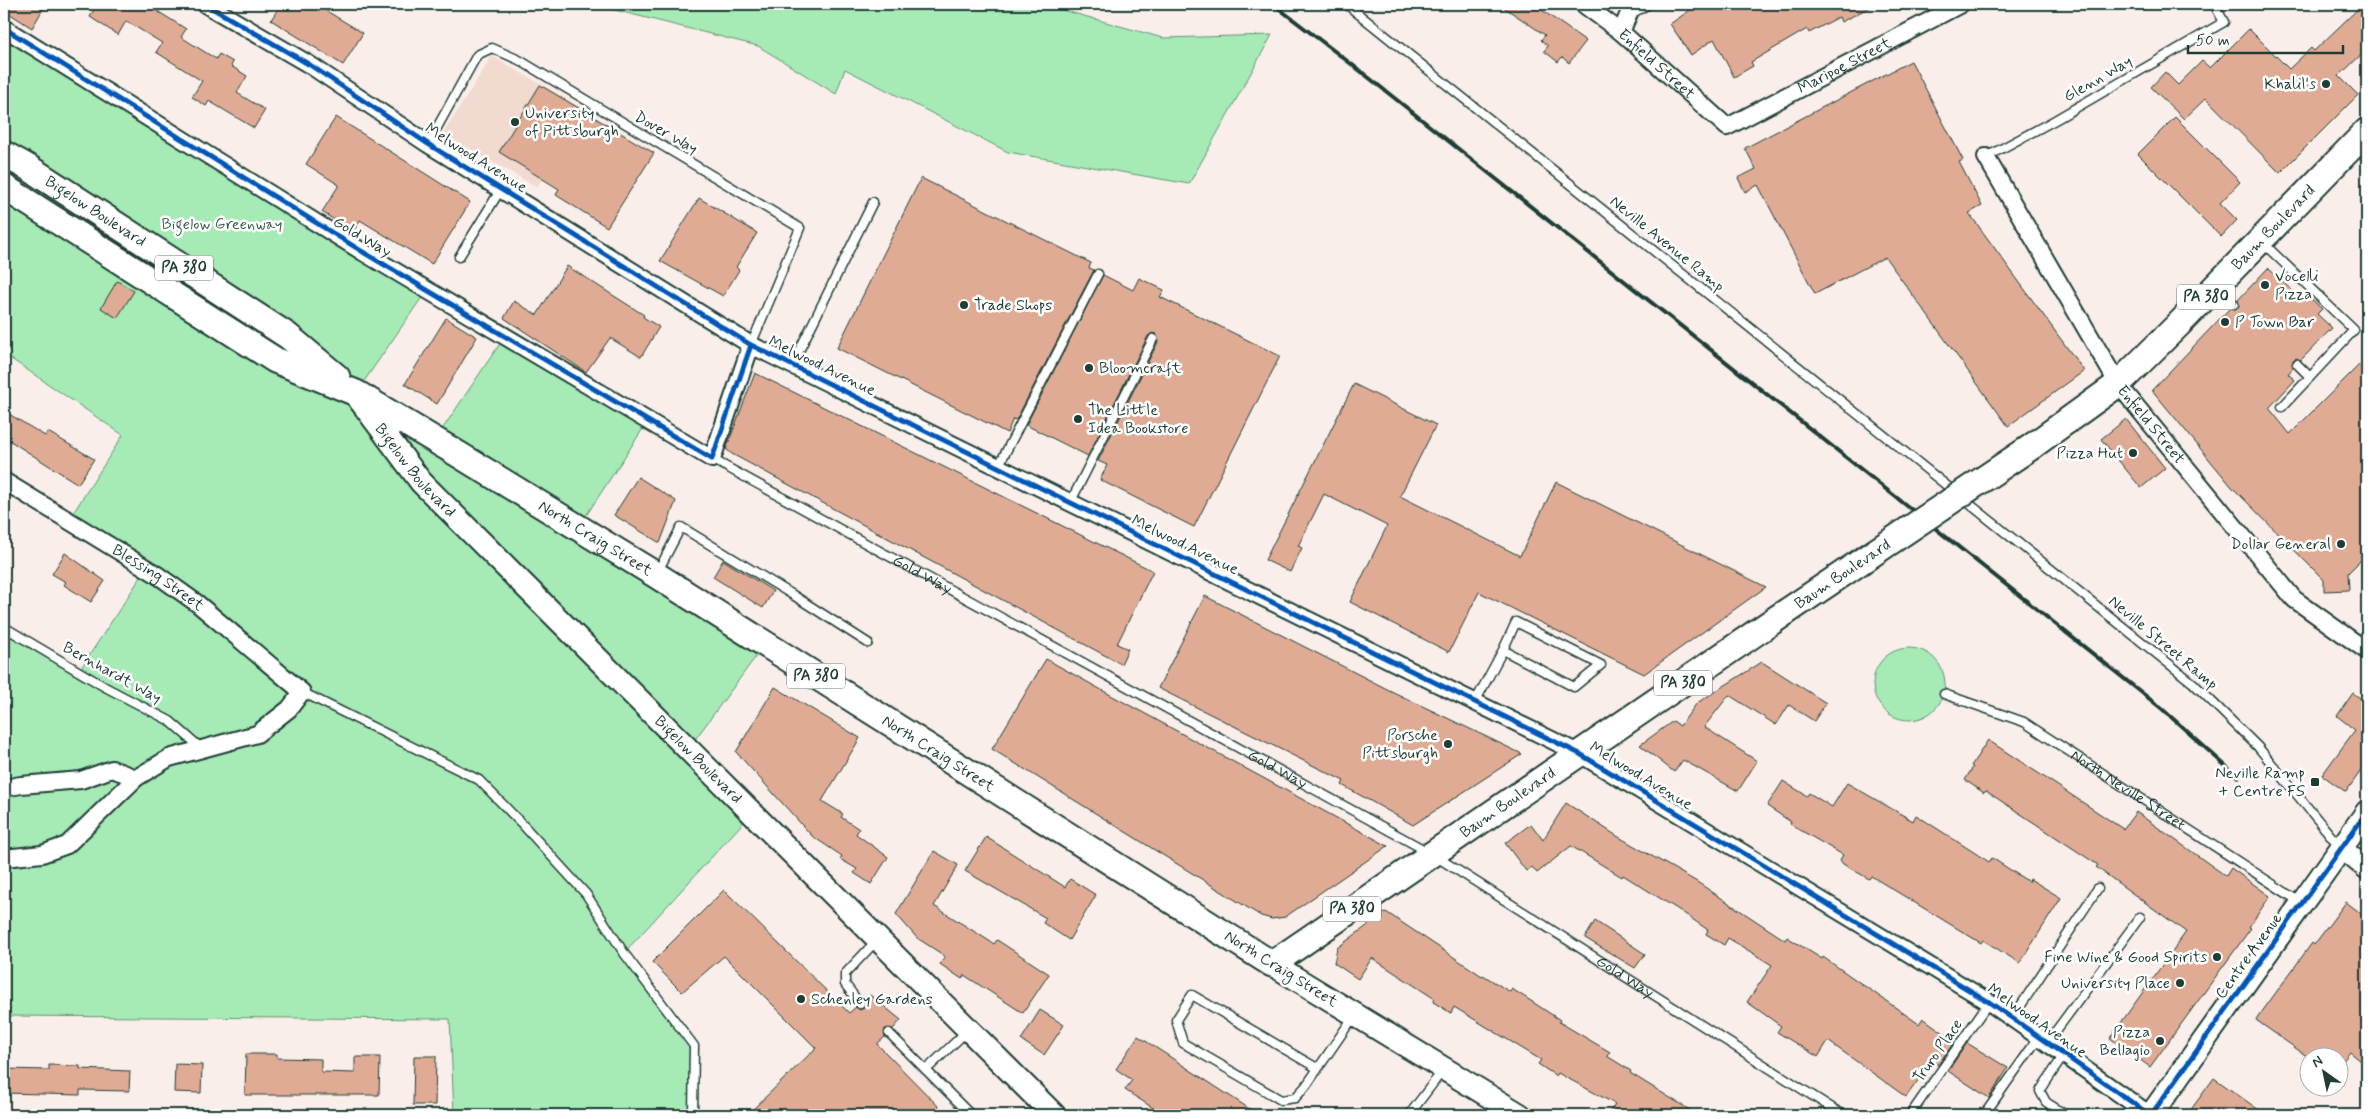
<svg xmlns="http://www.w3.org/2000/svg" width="2371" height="1119" viewBox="0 0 2371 1119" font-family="Mynerve,sans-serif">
	<rect width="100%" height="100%" fill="#f9eeea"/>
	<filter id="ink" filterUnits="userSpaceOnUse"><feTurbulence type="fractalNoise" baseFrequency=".02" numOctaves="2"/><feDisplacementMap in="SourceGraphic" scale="10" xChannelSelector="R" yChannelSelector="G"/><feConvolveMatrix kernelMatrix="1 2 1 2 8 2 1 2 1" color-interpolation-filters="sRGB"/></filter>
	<g filter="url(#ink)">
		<polygon fill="#f2dad0" points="492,56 587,111 537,187 443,134"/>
		<g fill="#a6eab5" stroke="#629474">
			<polygon points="591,4 1041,4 1163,38 1272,35 1189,184 1008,152 845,69 836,94 758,46"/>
			<polygon points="4,24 427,290 356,393 435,440 505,336 648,421 578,528 765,644 688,749 752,813 624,953 694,1046 688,1115 454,1115 450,1019 4,1016 4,627 79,671 146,569 68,521 123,435 4,354 4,205 29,168 4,154"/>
			<circle cx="1909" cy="684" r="36"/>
		</g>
		<g fill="#e0ab95" stroke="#1f3d34">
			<polygon points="4,4 46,4 32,28 4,10"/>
			<polygon points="97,4 146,4 186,29 181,37 216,59 219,54 233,62 231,66 247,76 237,93 265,110 254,128 209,101 206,106 192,97 202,81 156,52 162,43 126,21 118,35 90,17"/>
			<polygon points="281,4 315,4 363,33 343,65 271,20"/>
			<polygon points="1499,4 1533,4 1586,41 1569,63 1562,57 1558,62 1544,51 1548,46 1541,40 1545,35"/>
			<polygon points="1699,4 1876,4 1841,22 1839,17 1809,33 1807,29 1751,62 1753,66 1734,77 1714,39 1691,55 1670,24"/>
			<polygon points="2363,4 2367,4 2367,49 2339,76 2358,95 2280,173 2206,98 2184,119 2151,87 2165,72 2178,85 2202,61 2210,68 2249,29 2289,69 2311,48 2314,51"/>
			<polygon points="1911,61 1963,160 1959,162 1982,206 1969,213 2084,371 2008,426 1885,257 1815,294 1758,185 1745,192 1738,178 1756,169 1745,148"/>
			<polygon points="540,85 654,153 607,227 556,195 559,189 499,152"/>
			<polygon points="336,117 470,202 432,264 360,220 353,232 322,212 339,185 306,164"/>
			<polygon points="2175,117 2240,182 2220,203 2237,220 2221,237 2138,154"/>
			<polygon points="921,178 1091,263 1089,268 1094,270 1016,420 1013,419 1007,433 837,348"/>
			<polygon points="699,198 757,233 736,267 739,270 723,296 660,261"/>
			<polygon points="567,266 644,315 643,317 659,327 641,357 610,338 586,372 504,318 514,301 537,315"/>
			<polygon points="2268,268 2300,298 2305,293 2322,309 2317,314 2332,328 2301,360 2296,358 2293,360 2293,368 2288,374 2295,380 2269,408 2290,434 2367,357 2367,554 2348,573 2349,590 2324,591 2324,580 2232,487 2152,390 2230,308 2235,309 2238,307 2238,300"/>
			<polygon points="1103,275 1133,290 1139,278 1164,290 1160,297 1280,356 1194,527 1100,480 1107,465 1098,461 1158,342 1156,334 1152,333 1148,336 1088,456 1026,425"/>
			<polygon points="117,281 134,291 117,318 101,308"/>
			<polygon points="446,318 477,337 437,404 405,384"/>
			<polygon points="755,373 1153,571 1117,644 1128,649 1121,664 732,454 726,449"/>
			<polygon points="1354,384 1436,425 1400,496 1520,556 1556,482 1766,587 1644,674 1479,592 1449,652 1350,602 1387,526 1324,494 1298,546 1302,548 1290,572 1265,560"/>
			<polygon points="4,411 45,436 48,432 94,459 78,484 4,437"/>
			<polygon points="2126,419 2165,468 2141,488 2101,439"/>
			<polygon points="638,477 676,501 660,543 614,515"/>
			<polygon points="65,553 105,581 91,602 64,585 66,582 52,574"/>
			<polygon points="723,560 773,591 763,608 713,577"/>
			<polygon points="1205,596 1389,690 1522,754 1413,825 1342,785 1344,781 1158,688"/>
			<polygon points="1046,659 1107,693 1388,846 1285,917 1272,919 1261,916 992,749"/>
			<polygon points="1762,662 1826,703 1814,721 1789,705 1776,725 1729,695 1704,727 1757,761 1738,791 1683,760 1674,772 1640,745 1673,721 1680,726 1697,703"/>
			<polygon points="775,687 860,738 822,801 843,814 841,817 859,829 856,834 888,857 871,884 854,873 857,869 840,859 842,856 812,836 736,752"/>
			<polygon points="2353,693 2367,703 2367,762 2346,792 2322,775 2355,730 2337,716"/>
			<polygon points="1988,740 2123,829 2136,812 2226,876 2231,868 2270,896 2249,927 2251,928 2150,1067 2110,1038 2186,932 2096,867 2098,865 1986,791 1984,793 1965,780 1973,767 1971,766"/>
			<polygon points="1783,781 1807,796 1809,793 1832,807 1847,783 1913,821 1916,815 1989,862 1992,858 2029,882 2030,879 2061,898 2020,963 1983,940 1981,943 1871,876 1869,879 1843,864 1840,860 1843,855 1790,824 1791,822 1767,806"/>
			<polygon points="1566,803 1617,836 1697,882 1785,940 1787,937 1822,959 1823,957 1919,1024 1923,1018 1955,1041 1938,1065 1932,1061 1906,1097 1828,1041 1818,1057 1777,1032 1781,1026 1747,1002 1772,965 1728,938 1724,945 1706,934 1708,930 1682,912 1623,875 1622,877 1571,846 1537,873 1532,867 1526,871 1505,843 1531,824 1543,840"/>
			<polygon points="986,837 1065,887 1070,879 1096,895 1069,940 1043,923 1046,918 965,871"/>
			<polygon points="934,851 958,865 934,906 994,944 997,940 1049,974 1023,1013 964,975 962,979 940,964 945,956 917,938 896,914"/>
			<polygon points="724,890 849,1013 856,1007 860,1010 864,1008 864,1000 870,995 901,1020 893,1029 885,1029 885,1037 877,1044 947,1115 747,1115 816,1048 724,956 682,992 652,962"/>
			<polygon points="2346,902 2367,918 2367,1066 2350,1052 2338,1067 2338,1056 2308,1057 2256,1020 2312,943 2314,945"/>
			<polygon points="1386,912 1482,976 1483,975 1510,992 1512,989 1534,1003 1560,1020 1559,1022 1610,1052 1607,1056 1631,1071 1630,1073 1698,1115 1608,1115 1615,1104 1558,1073 1556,1076 1538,1064 1541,1060 1454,1007 1451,1013 1433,1002 1435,999 1372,958 1358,979 1334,963 1337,948"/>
			<polygon points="1595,921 1645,954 1635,968 1585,938"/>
			<polygon points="1040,1010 1064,1025 1044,1055 1021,1040"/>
			<polygon points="1138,1036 1259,1115 1164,1115 1125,1090 1132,1080 1116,1069"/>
			<polygon points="1967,1043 2008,1068 1989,1098 1948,1071"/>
			<polygon points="246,1054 277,1054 277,1058 321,1059 321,1072 355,1073 355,1057 380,1057 379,1095 245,1095"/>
			<polygon points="414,1056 436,1056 435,1105 413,1105"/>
			<polygon points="175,1064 202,1065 201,1093 174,1092"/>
			<polygon points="49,1065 80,1066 80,1069 130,1071 129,1091 80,1090 80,1095 4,1093 4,1069 49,1070"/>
			<polygon points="2214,1078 2266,1115 2187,1115"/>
		</g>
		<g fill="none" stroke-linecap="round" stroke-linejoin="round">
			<defs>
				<g id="service">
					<polyline points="1346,4 2193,683 2258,747 2340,847"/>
					<polyline points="1631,14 1649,4"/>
					<polyline points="428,144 477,55 492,48 519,60 800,228 751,345"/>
					<polyline points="1986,157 2055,120 2224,22 2214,4"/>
					<polyline points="2262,242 2354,330 2282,407"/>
					<polyline points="459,257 501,189"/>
					<polyline points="2217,288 2234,304"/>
					<polyline points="2297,364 2310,377"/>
					<polyline points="792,365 873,202"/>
					<path id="s1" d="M712,459L1432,854L1843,1115"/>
					<polyline points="998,467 1098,274"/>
					<polyline points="1070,503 1153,339"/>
					<polyline points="658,571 681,527 793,595 868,643"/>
					<polyline points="4,627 105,687 170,721 202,749"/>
					<polyline points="302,692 479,780 523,825 586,894 624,953 694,1046 693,1115"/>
					<path id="s2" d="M1944,694L2024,722L2300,902"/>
					<polyline points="1475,702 1503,650 1574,687 1601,665 1516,622 1503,650"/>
					<polyline points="860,1004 845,984 845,974 876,941"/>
					<polyline points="2012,1019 2098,888"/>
					<polyline points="967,1031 926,1070 971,1115"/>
					<polyline points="889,1033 926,1070"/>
					<polyline points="2047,1043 2140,917"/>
					<polyline points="2064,1055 2040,1091 2046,1102 2066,1115"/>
					<polyline points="1317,1068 1192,995 1176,1020 1183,1043 1281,1100 1295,1098 1306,1086 1354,1016"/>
					<polyline points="1409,1115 1443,1070"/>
					<polyline points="1910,1115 1989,1002"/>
					<polyline points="1984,1115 2039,1037"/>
					<polyline points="2047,1115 2053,1107"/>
				</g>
				<g id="minor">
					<polyline points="205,4 310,65 428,144 751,345 1580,754 1989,1002 2150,1115"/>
					<path id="s3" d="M1583,4L1621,32L1727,127L1961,4"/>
					<polyline points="4,28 363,252 712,459 751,345"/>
					<polyline points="1621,32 1633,4"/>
					<path id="s4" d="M1986,157L2118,384L2294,599L2367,651"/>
					<path id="s5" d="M4,481L156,574L198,604L302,692L289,709L257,734L169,758L136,778L67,845L42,854L4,858"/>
					<polyline points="4,788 21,785 81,780 112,769 136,778"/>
				</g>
				<polyline id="tertiary" points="2341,848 2367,869"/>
				<g id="secondary">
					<path id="s6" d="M356,395L421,482L1054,1115"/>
					<polyline points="1272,964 1520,1115"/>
					<polyline points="2151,1115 2367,812"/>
				</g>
				<g id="primary">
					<path id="s7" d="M4,154L29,168L288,336L337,377"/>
					<path id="s8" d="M4,187L275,360L356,393L448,448L656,575L1272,964L1786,612"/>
					<path id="s9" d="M2031,447L2118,384L2178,325L2367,131"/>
				</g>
			</defs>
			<use href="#service" stroke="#1f3d34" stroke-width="11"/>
			<use href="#minor" stroke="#1f3d34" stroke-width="20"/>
			<use href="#tertiary" stroke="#1f3d34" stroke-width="24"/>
			<use href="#secondary" stroke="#1f3d34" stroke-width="26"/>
			<use href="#primary" stroke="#1f3d34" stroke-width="29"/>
			<use href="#service" stroke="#fff" stroke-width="8"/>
			<use href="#minor" stroke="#fff" stroke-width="16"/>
			<use href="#tertiary" stroke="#fff" stroke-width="20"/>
			<use href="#secondary" stroke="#fff" stroke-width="22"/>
			<use href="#primary" stroke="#fff" stroke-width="25"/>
			<polyline stroke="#1f3d34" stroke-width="4" points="1273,4 1363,73 2161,708 2238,777"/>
			<defs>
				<g id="primary-bridge">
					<path id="s10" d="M1786,612L2031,447"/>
				</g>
			</defs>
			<use href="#primary-bridge" stroke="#1f3d34" stroke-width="29" stroke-linecap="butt"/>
			<use href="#primary-bridge" stroke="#fff" stroke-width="25"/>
			<defs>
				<g id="cycleway">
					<polyline points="205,4 310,65 428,144 751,345 1580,754 1989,1002 2150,1115"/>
					<polyline points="4,28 363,252 712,459 751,345"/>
					<polyline points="2151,1115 2367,812"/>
				</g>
			</defs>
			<use href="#cycleway" stroke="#fff" stroke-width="8"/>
			<use href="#cycleway" stroke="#0057b8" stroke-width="5"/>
		</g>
	</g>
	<g fill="#1f3d34" stroke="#fff" stroke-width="2">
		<circle cx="2326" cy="84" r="5"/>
		<circle cx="515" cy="122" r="5"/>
		<circle cx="2265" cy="285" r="5"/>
		<circle cx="964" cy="305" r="5"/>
		<circle cx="2225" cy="322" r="5"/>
		<circle cx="1089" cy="368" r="5"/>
		<circle cx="1078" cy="419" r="5"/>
		<circle cx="2133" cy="453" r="5"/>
		<circle cx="2341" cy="544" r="5"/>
		<circle cx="1448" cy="744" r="5"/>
		<rect x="2310" y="777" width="10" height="10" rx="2.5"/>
		<circle cx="2217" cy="957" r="5"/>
		<circle cx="2180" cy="983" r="5"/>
		<circle cx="801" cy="999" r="5"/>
		<circle cx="2160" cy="1041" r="5"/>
	</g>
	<g text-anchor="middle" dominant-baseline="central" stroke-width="5" stroke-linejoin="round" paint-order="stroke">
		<g fill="#fff" stroke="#627771" stroke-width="1">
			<rect x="155" y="255.5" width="58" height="25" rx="4"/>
			<rect x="2177" y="284.5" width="58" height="25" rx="4"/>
			<rect x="787" y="663.5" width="58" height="25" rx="4"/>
			<rect x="1654" y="670.5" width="58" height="25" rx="4"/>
			<rect x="1323" y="896.5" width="58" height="25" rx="4"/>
		</g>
		<g font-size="15" font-weight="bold" fill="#1f3d34">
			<text x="184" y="268">PA 380</text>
			<text x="2206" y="297">PA 380</text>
			<text x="816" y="676">PA 380</text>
			<text x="1683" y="683">PA 380</text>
			<text x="1352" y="909">PA 380</text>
		</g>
		<g font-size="16" fill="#1f3d34" stroke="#fff">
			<text stroke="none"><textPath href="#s3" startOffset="95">Enfield Street</textPath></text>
			<text stroke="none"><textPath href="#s3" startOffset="322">Maripoe Street</textPath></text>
			<text transform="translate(2098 79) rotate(-30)">Glenn Way</text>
			<text transform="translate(666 133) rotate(30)">Dover Way</text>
			<text transform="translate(476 158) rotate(32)">Melwood Avenue</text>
			<text stroke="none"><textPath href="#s7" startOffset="108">Bigelow Boulevard</textPath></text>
			<text stroke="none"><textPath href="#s9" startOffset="328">Baum Boulevard</textPath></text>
			<text transform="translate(362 237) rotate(31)">Gold Way</text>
			<text transform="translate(1667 244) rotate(39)">Neville Avenue Ramp</text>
			<text transform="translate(822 366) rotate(26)">Melwood Avenue</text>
			<text stroke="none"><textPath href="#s4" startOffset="315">Enfield Street</textPath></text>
			<text stroke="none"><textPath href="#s6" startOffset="96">Bigelow Boulevard</textPath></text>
			<text stroke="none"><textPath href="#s8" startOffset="689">North Craig Street</textPath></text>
			<text transform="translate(1185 545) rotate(26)">Melwood Avenue</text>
			<text stroke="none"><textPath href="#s1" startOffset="240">Gold Way</textPath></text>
			<text stroke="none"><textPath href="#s10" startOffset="68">Baum Boulevard</textPath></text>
			<text stroke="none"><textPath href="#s5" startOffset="182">Blessing Street</textPath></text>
			<text transform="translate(2163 643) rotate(40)">Neville Street Ramp</text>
			<text transform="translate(112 673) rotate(29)">Bernhardt Way</text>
			<text stroke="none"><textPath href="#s8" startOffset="1094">North Craig Street</textPath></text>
			<text stroke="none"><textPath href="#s6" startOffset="501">Bigelow Boulevard</textPath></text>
			<text stroke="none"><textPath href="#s1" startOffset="645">Gold Way</textPath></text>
			<text transform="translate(1641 776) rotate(31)">Melwood Avenue</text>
			<text stroke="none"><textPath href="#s2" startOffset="209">North Neville Street</textPath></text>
			<text stroke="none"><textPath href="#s8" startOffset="1774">Baum Boulevard</textPath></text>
			<text transform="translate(2249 956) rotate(-54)">Centre Avenue</text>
			<text transform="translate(1281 969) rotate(32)">North Craig Street</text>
			<text stroke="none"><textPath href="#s1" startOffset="1050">Gold Way</textPath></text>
			<text transform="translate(2037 1021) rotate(35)">Melwood Avenue</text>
			<text transform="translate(1938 1051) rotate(-55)">Truro Place</text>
		</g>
		<g font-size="16" fill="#1f3d34" stroke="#fff" text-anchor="end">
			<text x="2316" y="84">Khalil's</text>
			<text x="525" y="113" text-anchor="start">University<tspan x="525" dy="18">of Pittsburgh</tspan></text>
			<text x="2275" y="276" text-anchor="start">Vocelli<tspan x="2275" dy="18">Pizza</tspan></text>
			<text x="974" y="305" text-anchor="start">Trade Shops</text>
			<text x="2235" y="322" text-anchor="start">P Town Bar</text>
			<text x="1099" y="368" text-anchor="start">Bloomcraft</text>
			<text x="1088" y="410" text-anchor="start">The Little<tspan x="1088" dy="18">Idea Bookstore</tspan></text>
			<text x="2123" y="453">Pizza Hut</text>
			<text x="2331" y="544">Dollar General</text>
			<text x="1438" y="735">Porsche<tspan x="1438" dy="18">Pittsburgh</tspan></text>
			<text x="2305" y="773">Neville Ramp<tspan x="2305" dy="18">+ Centre FS</tspan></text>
			<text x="2207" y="957">Fine Wine &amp; Good Spirits</text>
			<text x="2170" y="983">University Place</text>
			<text x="811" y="999" text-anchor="start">Schenley Gardens</text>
			<text x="2150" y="1032">Pizza<tspan x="2150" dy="18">Bellagio</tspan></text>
		</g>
		<g font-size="16" fill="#3a604e" stroke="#fff">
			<text x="222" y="224">Bigelow Greenway</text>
		</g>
	</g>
	<rect width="2371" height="1119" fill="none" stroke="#fff" stroke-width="20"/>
	<rect x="10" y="10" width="2351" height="1099" fill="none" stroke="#1f3d34" stroke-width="2" filter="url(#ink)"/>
	<g transform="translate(2324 1072) rotate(327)"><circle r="24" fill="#ffffff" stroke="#a5b1ae"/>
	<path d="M0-4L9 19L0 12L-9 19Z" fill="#1f3d34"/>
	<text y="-8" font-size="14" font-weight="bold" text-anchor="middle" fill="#1f3d34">N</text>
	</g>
	<path d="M2188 45v8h155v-8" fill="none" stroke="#1f3d34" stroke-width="2.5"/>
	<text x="2196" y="45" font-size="15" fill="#1f3d34" stroke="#ffffff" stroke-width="4" paint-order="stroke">50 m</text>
</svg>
